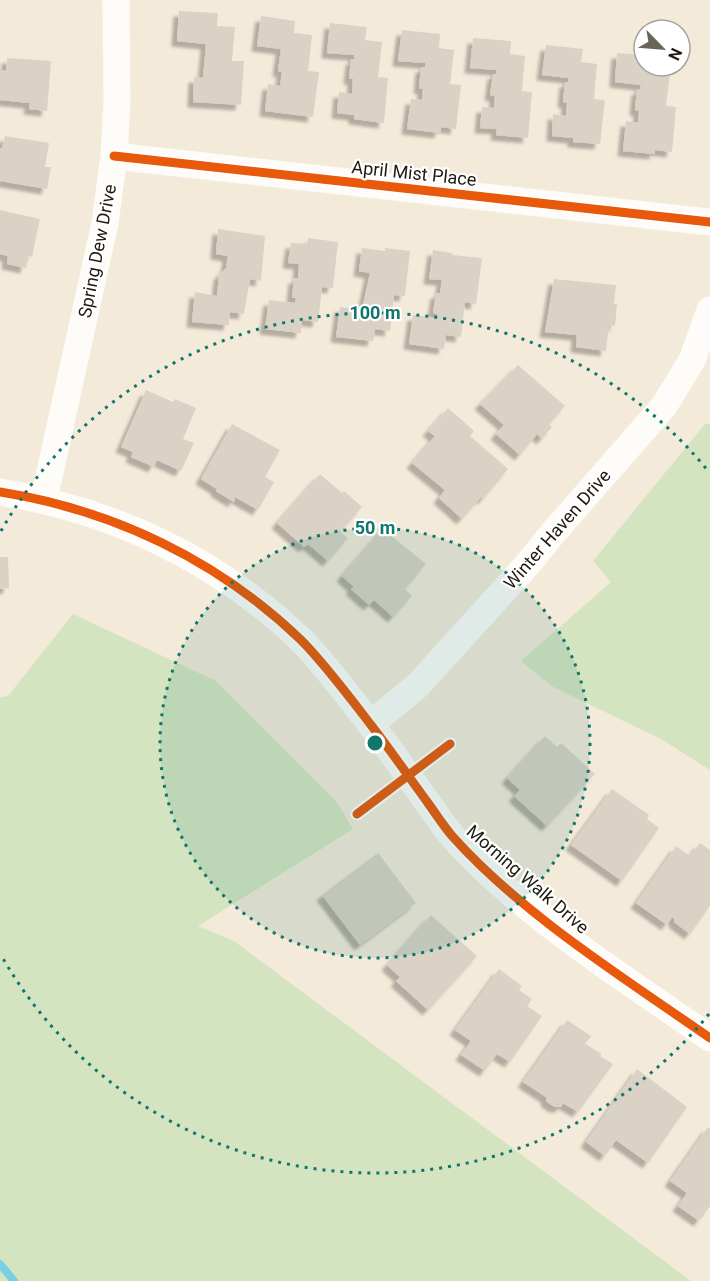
<svg xmlns="http://www.w3.org/2000/svg" width="710" height="1281" viewBox="0 0 710 1281" font-family="Roboto,sans-serif">
	<defs>
		<filter id="shadow"><feDropShadow dx="-5.5" dy="5.5" stdDeviation="1.5" flood-color="#0004"/></filter>
	</defs>
	<rect width="100%" height="100%" fill="#f4eada"/>
	<g fill="#d5e4c0">
		<polygon points="705,424 710,424 710,770 661,739 553,687 521,661 611,582 593,561"/>
		<polygon points="73,614 216,681 336,801 353,829 198,926 234,941 691,1281 0,1281 0,697 8,696"/>
	</g>
	<g fill="none" stroke-linecap="round" stroke-linejoin="round">
		<polyline stroke="#7acfe3" stroke-width="8" points="0,1264 14,1281"/>
	</g>
	<g fill="#d9d2c5" filter="url(#shadow)">
		<polygon points="179,11 218,13 217,26 235,27 232,61 244,61 241,105 193,102 194,77 203,78 206,44 177,41"/>
		<polygon points="261,16 295,21 294,33 312,35 308,71 319,72 313,117 265,111 268,84 280,86 282,72 278,71 281,49 257,46"/>
		<polygon points="330,23 367,27 365,40 382,42 378,77 388,78 384,123 354,119 354,115 337,113 339,92 352,94 353,79 349,79 351,59 354,60 354,55 327,53"/>
		<polygon points="402,30 440,34 439,48 454,50 450,84 461,85 456,129 441,127 440,133 407,129 411,99 422,100 423,89 419,88 421,67 425,67 425,63 398,61"/>
		<polygon points="473,38 511,41 510,54 525,56 522,91 532,92 528,138 496,135 497,129 480,128 482,107 494,108 495,96 490,95 493,74 496,74 497,70 470,68"/>
		<polygon points="546,45 583,49 581,62 597,64 594,99 605,100 600,144 573,142 573,138 552,136 553,114 566,116 567,103 563,102 565,82 568,82 569,78 542,75"/>
		<polygon points="617,53 644,55 644,66 654,66 653,70 670,72 666,106 676,107 672,152 655,150 655,154 623,151 626,121 638,123 639,111 635,110 637,89 640,90 641,85 615,82"/>
		<polygon points="7,58 51,61 47,111 29,109 30,103 0,100 0,70 6,71"/>
		<polygon points="5,136 49,143 45,167 51,167 47,189 0,181 0,148 2,148"/>
		<polygon points="0,210 40,219 32,257 28,256 26,268 7,264 8,256 0,254"/>
		<polygon points="218,229 265,236 261,281 250,279 244,314 230,312 229,325 192,322 195,292 217,296 219,275 226,268 228,256 216,254"/>
		<polygon points="308,238 338,242 333,288 322,287 318,322 302,320 301,333 265,329 269,300 295,303 296,298 292,298 294,278 298,278 299,264 288,263 291,243 307,244"/>
		<polygon points="362,248 385,251 385,248 410,251 405,296 394,295 390,331 375,329 373,341 336,337 340,307 366,310 367,306 363,305 370,273 359,271"/>
		<polygon points="433,250 452,253 452,255 482,258 476,304 465,302 461,337 446,335 444,349 409,344 413,315 437,318 437,314 433,313 436,293 440,293 442,280 429,279"/>
		<polygon points="554,279 616,285 614,304 617,304 615,326 609,325 606,351 576,347 577,335 545,332"/>
		<polygon points="518,365 565,406 549,424 552,427 542,439 537,434 520,455 496,434 504,425 480,404"/>
		<polygon points="146,390 173,402 175,399 196,408 183,439 194,443 181,471 157,460 154,467 131,457 133,452 121,447"/>
		<polygon points="448,408 474,431 470,436 508,469 483,499 481,497 462,519 439,498 445,490 412,463 435,436 428,431"/>
		<polygon points="232,424 280,450 265,477 274,482 258,510 235,497 234,502 216,491 217,489 201,479"/>
		<polygon points="320,474 342,493 344,491 362,507 340,532 348,538 328,561 308,544 304,547 277,523"/>
		<polygon points="383,529 426,564 405,589 412,596 393,617 374,600 369,605 351,589 354,587 342,576"/>
		<polygon points="0,557 8,557 9,588 0,589"/>
		<polygon points="545,736 557,747 561,743 595,774 547,826 514,796 520,790 507,778"/>
		<polygon points="612,789 649,815 647,819 659,828 622,881 571,845"/>
		<polygon points="700,843 710,850 710,906 690,934 674,922 675,920 672,917 667,925 636,903 676,846 690,856"/>
		<polygon points="378,853 416,903 360,945 322,895"/>
		<polygon points="431,915 477,956 428,1010 396,981 400,977 387,965"/>
		<polygon points="499,969 522,986 519,990 532,999 527,1006 542,1016 510,1062 497,1054 485,1071 461,1055 471,1041 455,1030"/>
		<polygon points="567,1020 591,1036 585,1044 602,1054 600,1056 613,1064 578,1112 563,1103 561,1107 555,1107 547,1102 546,1097 523,1082"/>
		<polygon points="637,1069 687,1107 648,1163 616,1140 605,1156 586,1142"/>
		<polygon points="708,1127 710,1129 710,1206 699,1221 678,1206 687,1193 670,1181"/>
	</g>
	<g fill="none" stroke-linecap="round" stroke-linejoin="round">
		<g stroke="#fdfcf9" stroke-width="27">
			<polyline points="114,156 710,222"/>
			<path d="M0,492C113,510 218,560 301,640C324,663 351,699 371,725C391,751 409,777 428,803C436,814 444,827 453,837C523,915 624,978 710,1038"/>
			<polyline points="44,499 105,223 114,156 117,100 116,0"/>
			<polyline points="371,724 418,685 527,565 553,533 664,406 692,360 710,310"/>
		</g>
		<defs>
			<g id="cycleway">
				<polyline points="114,156 710,222"/>
				<path d="M0,492C113,510 218,560 301,640C324,663 351,699 371,725C391,751 409,777 428,803C436,814 444,827 453,837C523,915 624,978 710,1038"/>
				<polyline points="357,814 450,744"/>
			</g>
		</defs>
		<use href="#cycleway" stroke="#fff" stroke-width="13"/>
		<use href="#cycleway" stroke="#e8590c" stroke-width="9"/>
	</g>
	<circle cx="375" cy="743" r="215" fill="#0f766e" fill-opacity=".12"/>
	<g fill="none" stroke="#0f766e" stroke-width="3" stroke-dasharray="3 6">
		<circle cx="375" cy="743" r="215"/>
		<path d="M709 1014A430 430 0 0 1 1 955M1 531A430 430 0 0 1 709 472"/>
	</g>
	<g text-anchor="middle" dominant-baseline="central" stroke-width="4.5" stroke-linejoin="round" paint-order="stroke">
		<g font-size="18" fill="#201a10" stroke="#fff">
			<text transform="translate(414 173) rotate(6)">April Mist Place</text>
			<text transform="translate(97 251) rotate(-79)">Spring Dew Drive</text>
			<text transform="translate(557 529) rotate(-49)">Winter Haven Drive</text>
			<text transform="translate(528 879) rotate(41)">Morning Walk Drive</text>
		</g>
	</g>
	<circle cx="375" cy="743" r="9" fill="#0f766e" stroke="#fff" stroke-width="3"/>
	<g font-size="18" text-anchor="middle" font-weight="bold" fill="#0f766e" stroke="#fff" stroke-width="4.5" stroke-linejoin="round" paint-order="stroke">
		<text x="375" y="319">100 m</text>
		<text x="375" y="534">50 m</text>
	</g>
	<g transform="translate(662 48) rotate(115)"><circle r="28" fill="#ffffff" stroke="#a6a39f" stroke-width="1.5"/>
	<path d="M0-4.5L10 22L0 15L-10 22Z" fill="#6a6357"/>
	<text y="-9" font-size="16" font-weight="bold" text-anchor="middle" fill="#201a10">N</text>
	</g>
</svg>
